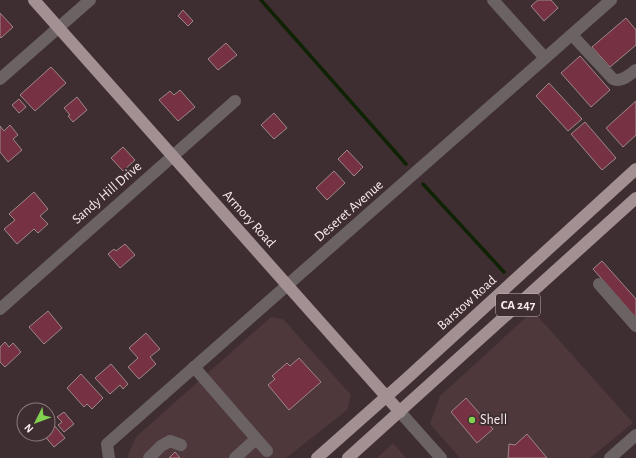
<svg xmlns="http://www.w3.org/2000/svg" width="636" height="458" viewBox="0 0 636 458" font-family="'Alegreya Sans',sans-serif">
	<rect width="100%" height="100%" fill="#3f2e31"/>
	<g fill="#4f383c">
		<polygon points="533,311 633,423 590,458 460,458 430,424 440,396"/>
		<polygon points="271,317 283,319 351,395 347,410 286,458 127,458 134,441 137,436"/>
		<polygon points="393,443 406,458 377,458"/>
	</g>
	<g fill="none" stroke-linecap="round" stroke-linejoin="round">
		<g stroke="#0f2204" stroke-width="3.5">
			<polyline points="261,0 406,164"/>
			<polyline points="423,184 504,272"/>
		</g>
	</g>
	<g fill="#763242" stroke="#9c888b">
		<polygon points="538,0 551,0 558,8 544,21 531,6"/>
		<polygon points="183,10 193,21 188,26 178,16"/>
		<polygon points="0,13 13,27 1,38 0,37"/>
		<polygon points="626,18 636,30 636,45 610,67 592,47"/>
		<polygon points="226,43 237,55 218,70 208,59"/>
		<polygon points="580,56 610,90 591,107 561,73"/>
		<polygon points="51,67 66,83 35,111 20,95"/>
		<polygon points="549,83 582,119 568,131 536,96"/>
		<polygon points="180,90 195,107 178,121 159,100 170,91 174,95"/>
		<polygon points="77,97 87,110 73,122 68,116 70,115 64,108"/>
		<polygon points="19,99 26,107 19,113 12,105"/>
		<polygon points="636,101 636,135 623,147 606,128"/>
		<polygon points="274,113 287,128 274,139 261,125"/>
		<polygon points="585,122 616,158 602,170 571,134"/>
		<polygon points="10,125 18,135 13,139 22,150 8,162 0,152 0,126 4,131"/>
		<polygon points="123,147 135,160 123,171 111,158"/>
		<polygon points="347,150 363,167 354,176 338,159"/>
		<polygon points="334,171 345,183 327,200 316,188"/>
		<polygon points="34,192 48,209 40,216 48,224 38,233 34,229 17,244 4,229 15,220 9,214"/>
		<polygon points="125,244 135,255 120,268 108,254 114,249 116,251"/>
		<polygon points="602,261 636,299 636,318 593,269"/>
		<polygon points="48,311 62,328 44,344 29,327"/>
		<polygon points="146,333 160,349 150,357 156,364 139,379 128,367 138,358 129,348"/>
		<polygon points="5,342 9,347 13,343 21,352 5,367 0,362 0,347"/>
		<polygon points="299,358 321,382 289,410 268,385 275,379 272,376 287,363 290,366"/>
		<polygon points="111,364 128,384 123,389 120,385 110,394 95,378"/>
		<polygon points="81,374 103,398 92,409 87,404 84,407 67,388"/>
		<polygon points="466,398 493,429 477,443 451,412"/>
		<polygon points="64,412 74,424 64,432 58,425 62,422 57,417"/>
		<polygon points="53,424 65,438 54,447 43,434 48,434 48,427"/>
		<polygon points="527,434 547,458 508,458 509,444 515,445"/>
		<polygon points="175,452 180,458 169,458"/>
	</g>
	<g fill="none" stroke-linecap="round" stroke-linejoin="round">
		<g stroke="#6b6264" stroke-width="12">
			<polyline points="493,0 545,58"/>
			<path d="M572,35L613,79C621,83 629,75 636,70"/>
			<polyline points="0,79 90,0"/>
			<polyline points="599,284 636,326"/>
			<polyline points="0,309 235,101"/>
			<polyline points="194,367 267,451"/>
			<polyline points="400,412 441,458"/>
			<polyline points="109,458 107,444 611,0"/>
			<polyline points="149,458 161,446 170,441 181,445"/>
			<polyline points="235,458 256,439"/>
			<polyline points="610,458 636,435"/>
		</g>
		<g stroke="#a29093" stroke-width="12">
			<polyline points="34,0 400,412"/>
			<polyline points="317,458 404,381 636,169"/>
			<polyline points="348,458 636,198"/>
		</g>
	</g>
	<circle fill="#81d050" stroke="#3f2e31" stroke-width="1.5" cx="472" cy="420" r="4"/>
	<g text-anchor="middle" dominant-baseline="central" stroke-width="4" stroke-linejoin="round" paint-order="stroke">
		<rect fill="#3f2e31" stroke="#c0b2b5" stroke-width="1" x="496" y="294" width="44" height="22" rx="3"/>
		<g font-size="13" font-weight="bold" fill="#f7ebed">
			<text x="518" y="305">CA 247</text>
		</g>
		<g font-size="14" fill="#f7ebed" stroke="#3f2e31">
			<text transform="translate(107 193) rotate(-41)">Sandy Hill Drive</text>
			<text transform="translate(349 211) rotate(-41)">Deseret Avenue</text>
			<text transform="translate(249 219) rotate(48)">Armory Road</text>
			<text transform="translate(467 303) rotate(-42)">Barstow Road</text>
		</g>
		<g font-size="14" fill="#f7ebed" stroke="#3f2e31" text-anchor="start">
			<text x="480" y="420">Shell</text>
		</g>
	</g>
	<g transform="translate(36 422) rotate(228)"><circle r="19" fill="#3f2e31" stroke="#897a7c"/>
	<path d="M0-3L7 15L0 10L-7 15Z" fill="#81d050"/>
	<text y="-6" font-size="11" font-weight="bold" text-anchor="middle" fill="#f7ebed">N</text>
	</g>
</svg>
